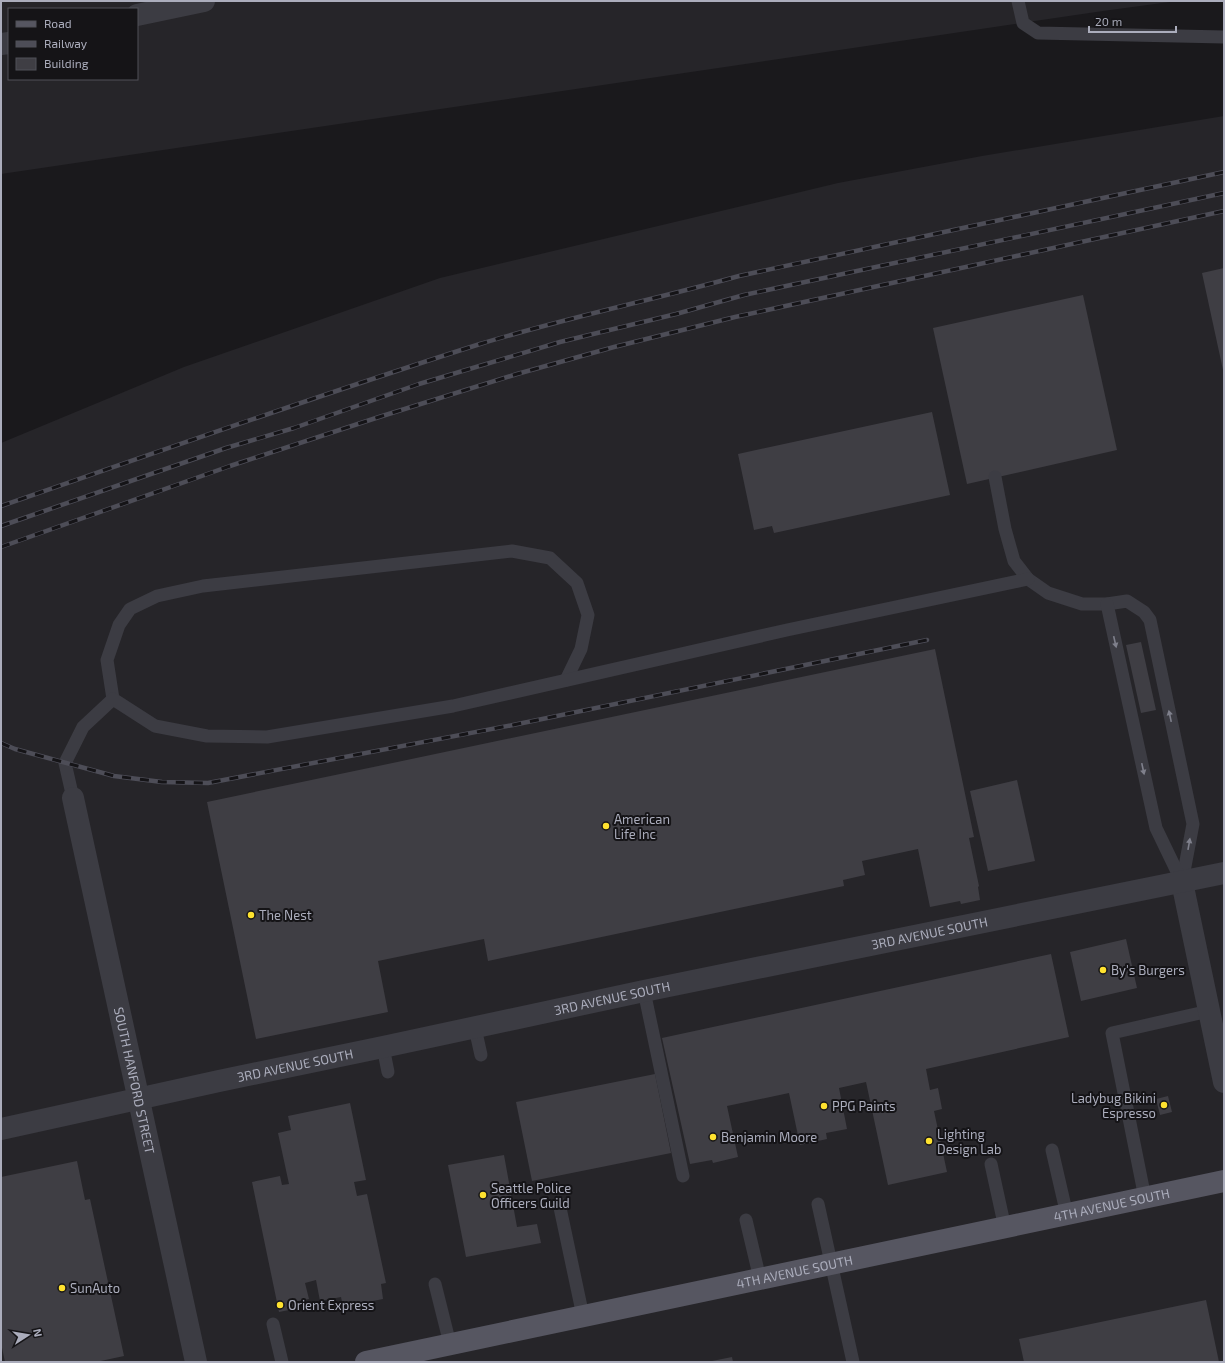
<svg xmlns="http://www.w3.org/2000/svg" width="1225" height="1363" viewBox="0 0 1225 1363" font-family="'Exo 2',sans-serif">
	<rect width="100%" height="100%" fill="#1a191c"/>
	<g fill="#262529" fill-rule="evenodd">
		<path d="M1,1H1177L1103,11L1,174ZM9,9H137V79H9Z"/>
		<polygon points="1224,116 1224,1362 1,1362 1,443 184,367 440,278 838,183 982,156"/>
	</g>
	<g fill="#3f3e44">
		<polygon points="1224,268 1224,370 1223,370 1202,273"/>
		<polygon points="1083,295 1117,450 967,484 933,328"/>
		<polygon points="932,412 950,495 774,533 772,526 754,530 738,454"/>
		<polygon points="1141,642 1156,710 1141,713 1126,645"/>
		<polygon points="935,649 974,837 969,838 979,886 978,887 980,900 961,904 960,901 930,907 918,849 862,861 865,875 843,880 844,886 488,961 484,939 378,961 388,1012 256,1039 207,802"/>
		<polygon points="1017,780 1035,861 988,871 970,791"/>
		<polygon points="1126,939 1137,988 1081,1001 1070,952"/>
		<polygon points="1051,954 1069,1037 926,1069 930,1090 938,1088 942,1109 934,1111 947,1172 888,1185 866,1082 839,1088 847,1129 826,1133 827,1139 800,1145 789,1093 727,1106 738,1157 713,1163 712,1160 690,1164 662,1038"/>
		<polygon points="655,1074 671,1153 532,1181 516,1102"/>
		<polygon points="1168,1096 1172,1112 1160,1115 1156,1099"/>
		<polygon points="350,1103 366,1180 354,1182 357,1196 367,1194 386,1283 381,1284 383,1299 343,1307 341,1297 320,1301 316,1280 305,1283 309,1299 292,1302 294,1309 279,1312 252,1182 280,1176 282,1185 289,1184 278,1133 291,1130 288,1116"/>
		<polygon points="504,1155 517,1227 537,1224 541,1243 466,1257 448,1165"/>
		<polygon points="77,1161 85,1200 90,1199 124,1356 96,1362 5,1362 1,1343 1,1177"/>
		<polygon points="1206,1300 1219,1362 1024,1362 1019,1339"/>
		<polygon points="732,1357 733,1362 712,1362 712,1361"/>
	</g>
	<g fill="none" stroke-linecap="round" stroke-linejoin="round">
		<g stroke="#3c3c43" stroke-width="13">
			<polyline points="1018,1 1023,23 1038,33 1224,37"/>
			<polyline points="995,477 1005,529 1014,561 1028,579 1048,593 1082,604 1107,604 1127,601 1144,612 1150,620 1193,824 1182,882"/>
			<polyline points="1107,604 1156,828 1182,882"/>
			<polyline points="113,699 107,660 119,625 130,609 157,596 203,586 512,551 550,558 577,583 588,615 581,649 566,680"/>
			<polyline points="73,798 65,763 83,727 113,699 155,726 207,736 267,737 453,706 787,630 1028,579"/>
			<polyline points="644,991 683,1176"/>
			<polyline points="475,1028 481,1055"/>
			<polyline points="383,1047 388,1072"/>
			<polyline points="1052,1150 1067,1215"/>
			<polyline points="991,1164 1005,1228"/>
			<polyline points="1145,1198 1112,1033 1209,1011"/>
			<polyline points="559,1203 583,1316"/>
			<polyline points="818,1204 853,1362"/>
			<polyline points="746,1220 760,1279"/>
			<polyline points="435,1284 450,1344"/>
			<polyline points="273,1324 282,1362"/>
		</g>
		<g stroke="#3c3c43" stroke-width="22">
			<polyline points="137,15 204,1"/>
			<polyline points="1,44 9,43"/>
			<path id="s1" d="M73,798L196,1362"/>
			<polyline points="1182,882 1224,1082"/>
			<path id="s2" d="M1,1129L219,1081L383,1047L644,991L1224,873"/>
		</g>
		<path stroke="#565661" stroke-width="22" id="s3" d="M366,1362L1224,1181"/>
		<defs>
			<g id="rail">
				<path d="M1,506C160,451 319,395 480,344C565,318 653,300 739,276L1224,172"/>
				<polyline points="1,526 226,448 294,428 419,384 560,342 676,314 744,295 1224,193"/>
				<polyline points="1,547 230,466 379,417 517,374 614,347 735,317 1224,211"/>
				<polyline points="1,743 15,749 114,776 162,782 208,783 513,725 927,640"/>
			</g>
		</defs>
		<use href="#rail" stroke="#4d4d57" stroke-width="4.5"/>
		<use href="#rail" stroke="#151417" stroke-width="3" stroke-dasharray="9" stroke-linecap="butt"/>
	</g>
	<defs><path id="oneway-solid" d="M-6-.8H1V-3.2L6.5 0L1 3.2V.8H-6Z"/></defs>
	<g fill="#7f808c">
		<use href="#oneway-solid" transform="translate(1115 642) rotate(77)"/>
		<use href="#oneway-solid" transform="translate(1170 716) rotate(-102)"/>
		<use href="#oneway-solid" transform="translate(1143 769) rotate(78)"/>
		<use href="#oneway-solid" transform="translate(1189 844) rotate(-80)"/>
	</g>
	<g fill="#ffe22f" stroke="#151417" stroke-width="1.5">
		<circle cx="606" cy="826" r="4"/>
		<circle cx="251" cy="915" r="4"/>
		<circle cx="1103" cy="970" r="4"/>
		<circle cx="1164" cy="1105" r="4"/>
		<circle cx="824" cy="1106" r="4"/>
		<circle cx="713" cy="1137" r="4"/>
		<circle cx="929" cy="1141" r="4"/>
		<circle cx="483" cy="1195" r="4"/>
		<circle cx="62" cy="1288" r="4"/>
		<circle cx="280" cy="1305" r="4"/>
	</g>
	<g text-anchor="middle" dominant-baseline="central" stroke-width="4" stroke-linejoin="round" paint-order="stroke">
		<g font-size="13" fill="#abadbc" stroke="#151417" text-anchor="start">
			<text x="614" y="819">American<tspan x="614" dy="15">Life Inc</tspan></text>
			<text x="259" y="915">The Nest</text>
			<text x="1111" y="970">By's Burgers</text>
			<text x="1156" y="1098" text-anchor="end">Ladybug Bikini<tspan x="1156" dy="15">Espresso</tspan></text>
			<text x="832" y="1106">PPG Paints</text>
			<text x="937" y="1134">Lighting<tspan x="937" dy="15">Design Lab</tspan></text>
			<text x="721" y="1137">Benjamin Moore</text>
			<text x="491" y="1188">Seattle Police<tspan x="491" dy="15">Officers Guild</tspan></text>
			<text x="70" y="1288">SunAuto</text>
			<text x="288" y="1305">Orient Express</text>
		</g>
		<g font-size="13" fill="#abadbc" stroke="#151417">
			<text stroke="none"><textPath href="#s2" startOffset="949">3RD AVENUE SOUTH</textPath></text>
			<text stroke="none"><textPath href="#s2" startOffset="625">3RD AVENUE SOUTH</textPath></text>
			<text stroke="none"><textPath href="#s2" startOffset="301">3RD AVENUE SOUTH</textPath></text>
			<text stroke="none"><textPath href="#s1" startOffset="289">SOUTH HANFORD STREET</textPath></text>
			<text stroke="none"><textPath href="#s3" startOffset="762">4TH AVENUE SOUTH</textPath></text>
			<text stroke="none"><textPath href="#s3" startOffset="438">4TH AVENUE SOUTH</textPath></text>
		</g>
	</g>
	<rect width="1225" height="1363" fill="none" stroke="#abadbc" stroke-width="4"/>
	<rect x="8" y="8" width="130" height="72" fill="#151417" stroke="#515159"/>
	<rect x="16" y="21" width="20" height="6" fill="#565661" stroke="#515159"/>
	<text x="44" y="28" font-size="12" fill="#abadbc">Road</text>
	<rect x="16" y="41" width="20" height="6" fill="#4d4d57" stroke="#515159"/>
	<text x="44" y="48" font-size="12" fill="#abadbc">Railway</text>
	<rect x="16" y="58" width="20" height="12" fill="#3f3e44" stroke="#515159"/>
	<text x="44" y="68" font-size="12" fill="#abadbc">Building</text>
	<g transform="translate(28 1335) rotate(78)" stroke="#151417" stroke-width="3" paint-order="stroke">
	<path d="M0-3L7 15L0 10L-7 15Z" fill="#abadbc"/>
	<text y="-6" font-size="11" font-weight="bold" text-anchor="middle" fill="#abadbc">N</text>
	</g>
	<path d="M1089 26v6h87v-6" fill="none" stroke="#abadbc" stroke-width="2"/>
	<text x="1095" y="26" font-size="12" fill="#abadbc" stroke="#151417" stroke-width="3" paint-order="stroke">20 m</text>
</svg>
